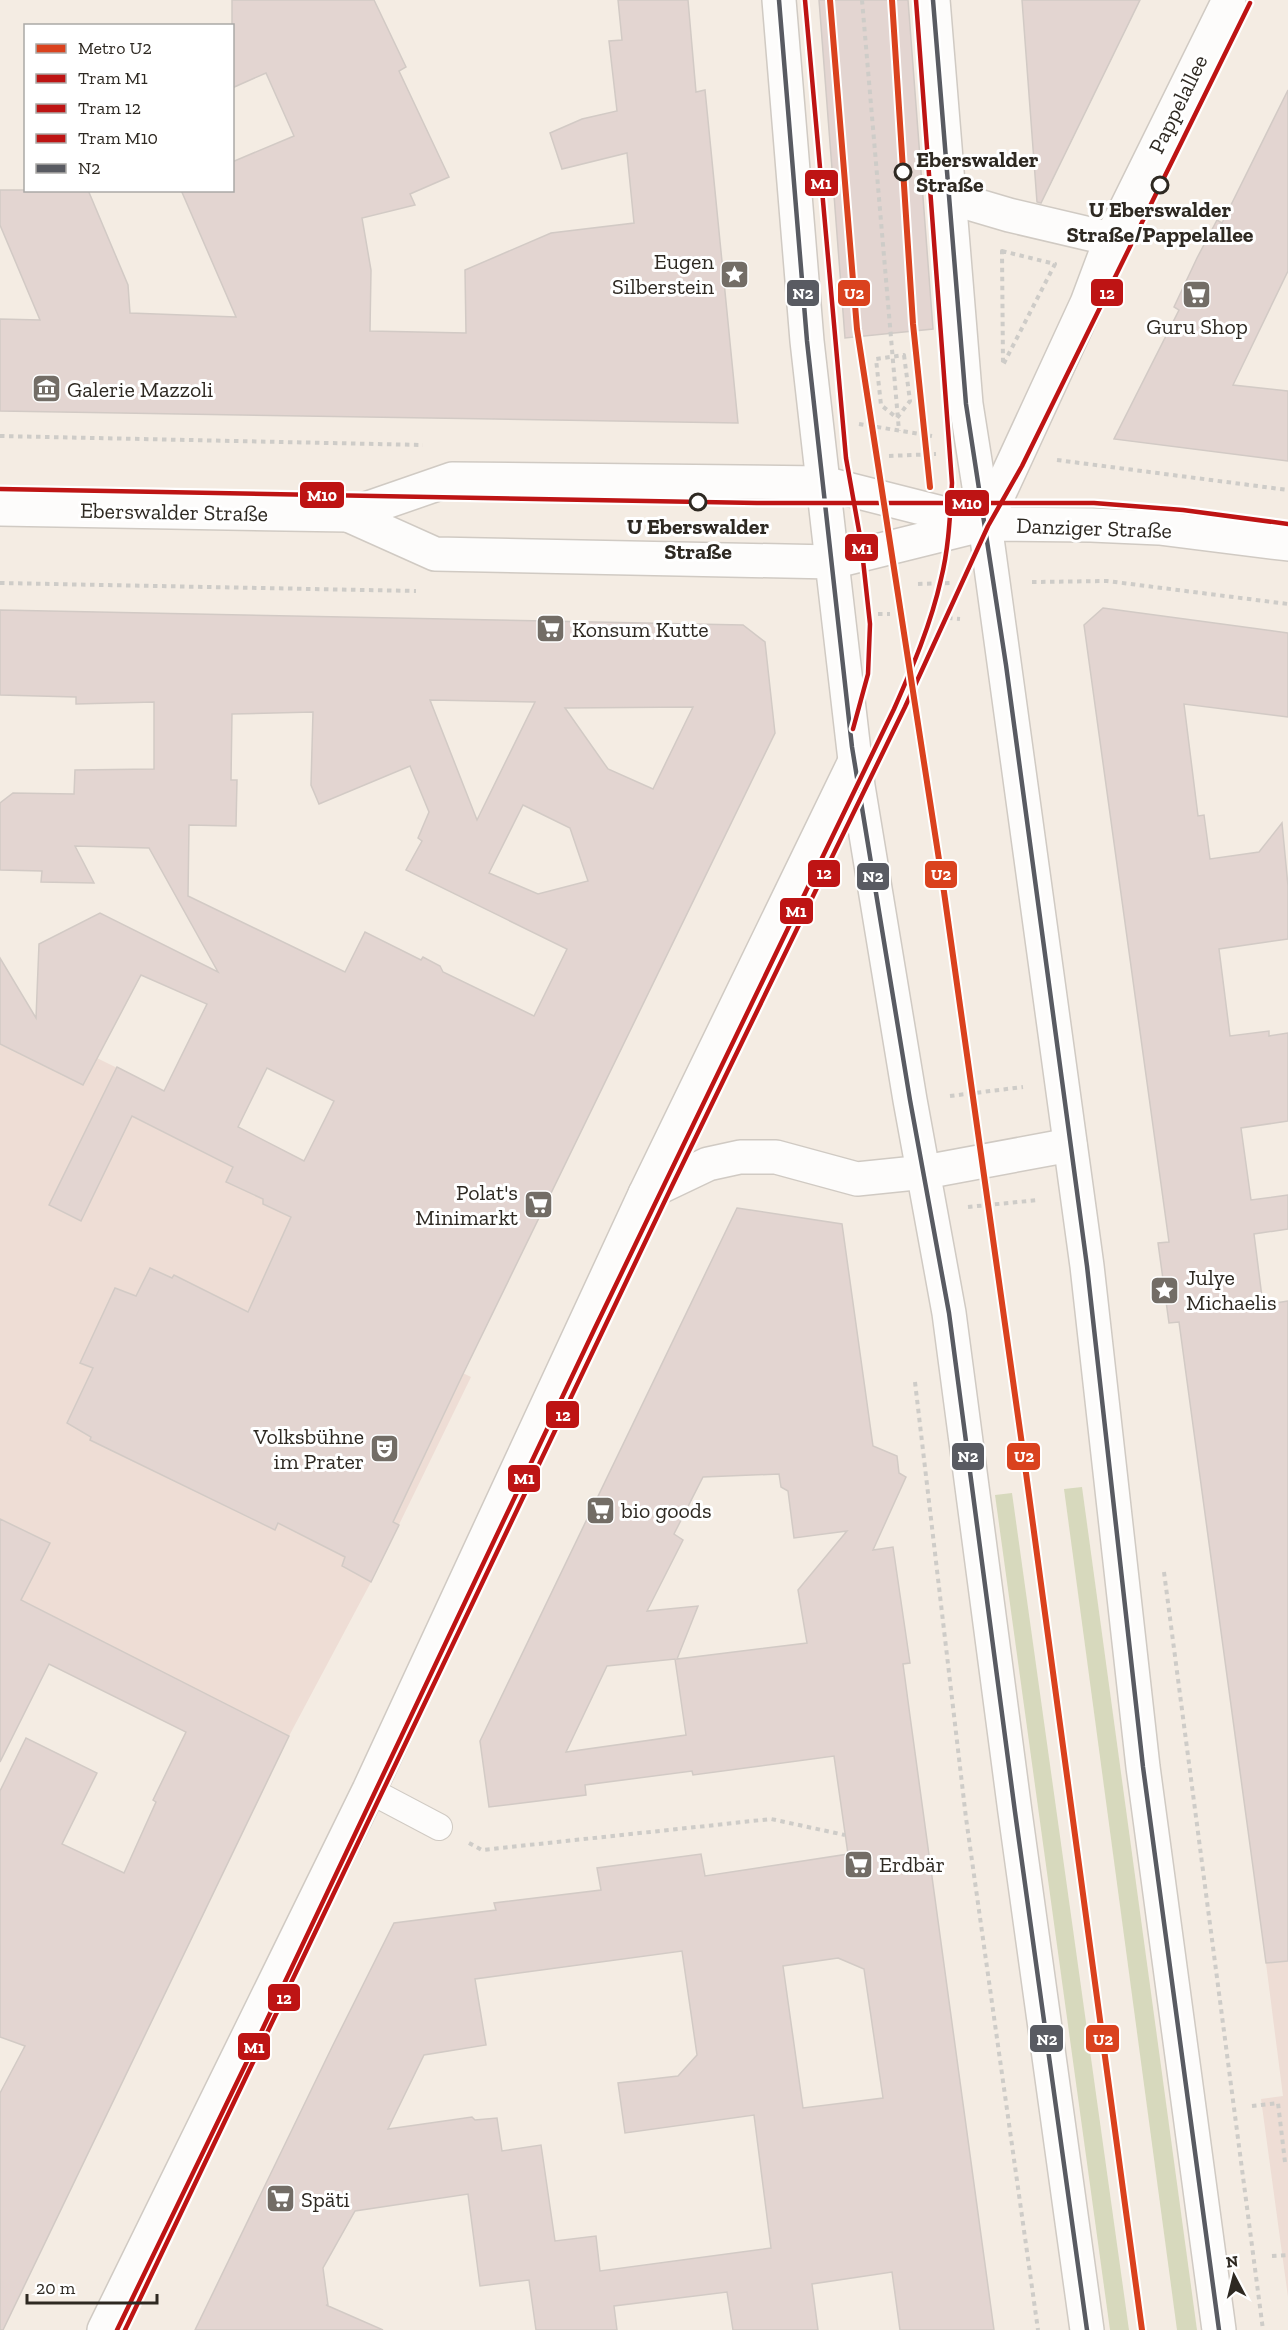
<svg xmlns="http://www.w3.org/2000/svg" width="1288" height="2330" viewBox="0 0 1288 2330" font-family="'Zilla Slab',serif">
	<rect width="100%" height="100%" fill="#f4ece3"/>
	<g fill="#eeddd5">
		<polygon points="0,1010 315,1166 265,1276 471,1377 371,1582 289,1736 0,1590"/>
		<polygon points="1288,1874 1288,2297 1261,2099 1283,2096 1255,1878"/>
	</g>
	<g fill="#d7d9bd">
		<polygon points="1082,1487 1197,2330 1177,2330 1064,1489"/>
		<polygon points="1012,1493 1129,2330 1110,2330 995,1495"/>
	</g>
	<g fill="#e3d5d1" stroke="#d2cac5" stroke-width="1.5" fill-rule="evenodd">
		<polygon points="232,0 374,0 406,67 399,71 449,177 410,194 415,205 362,218 371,270 370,331 466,333 465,270 551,233 634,223 627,153 562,169 550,133 582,119 617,111 609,41 622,40 618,0 688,0 696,92 705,90 738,423 0,411 0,319 40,320 0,225 0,190 88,190 128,285 130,313 236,317 181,190 232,190 232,162 294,136 266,73 232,88"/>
		<polygon points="819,0 908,0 933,329 845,338"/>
		<polygon points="1022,0 1140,0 1041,203 1037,202"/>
		<polygon points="1288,90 1288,271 1233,385 1288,391 1288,461 1114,439 1179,310 1174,307 1197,258 1217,220 1222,223"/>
		<polygon points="1103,608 1288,633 1288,717 1184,704 1198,816 1204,815 1210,859 1259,852 1282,823 1288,886 1288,939 1219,949 1230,1036 1269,1031 1269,1036 1288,1033 1288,1121 1241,1128 1251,1200 1288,1195 1288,1229 1254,1234 1263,1305 1288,1301 1288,1961 1266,1963 1179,1322 1169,1323 1158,1243 1169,1242 1084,625"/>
		<path d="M0,610L743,625L765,642L775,733L463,1374L393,1522L399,1525L371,1582L342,1566L345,1557L278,1523L275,1530L90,1440L91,1437L67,1423L93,1368L80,1363L115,1288L136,1296L150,1268L172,1278L174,1275L248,1312L291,1217L263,1204V1199L226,1182L233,1167L132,1116L81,1221L49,1205L117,1067L164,1091L207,1004L141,975L83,1085L0,1044V958L36,1018L39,944L100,913L218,972L149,848L75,846L94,883L41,882L42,871L0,870V803L13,793L74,794L75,770L154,769V702L76,704V697L0,695ZM430,700L535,702L477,820ZM693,707L653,789L608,769L565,708ZM313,712L311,785L319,804L410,766L429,812L418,838L422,841L406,870L567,949L534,1016L443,972L440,966L423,957L421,960L365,932L345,972L188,896L189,825L236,826L237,780H231L232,714ZM523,805L570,828L588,881L538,894L489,873ZM267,1068L334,1101L304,1161L238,1127Z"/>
		<path d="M737,1208L842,1224L873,1446L897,1456L899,1473L906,1477L873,1550L893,1547L910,1663L903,1664L910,1716L994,2330H900L892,2272L812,2284L818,2330H733L727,2292L614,2306L617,2330H536L529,2280L480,2286L468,2194L355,2211L323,2268L328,2305H326L383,2330H195L333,2045L394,1923L496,1910L494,1903L601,1890L597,1868L701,1854L705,1876L848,1854L834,1756L693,1775L692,1771L585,1785L586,1795L489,1807L480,1741ZM779,1474L781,1487L788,1491L794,1538L847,1531L798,1590L807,1643L677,1659L698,1606L647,1611L683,1540L674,1534L703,1477ZM675,1659L686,1735L566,1752L607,1666ZM682,1951L697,2055L678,2076L618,2083L625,2133L754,2115L771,2248L600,2271L596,2236L555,2241L541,2145L502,2151L497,2118L475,2120L472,2117L388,2129L424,2055L486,2045L475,1979ZM838,1958L864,1969L883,2098L803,2108L783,1966Z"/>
		<polygon points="0,1519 50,1543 21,1600 289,1736 3,2330 0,2330 0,2093 25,2046 0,2037 0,1791 26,1738 97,1773 62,1844 124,1873 156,1802 153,1800 186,1732 49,1664 0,1762"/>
	</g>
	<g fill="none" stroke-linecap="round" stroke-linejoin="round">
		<defs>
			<polyline id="lane" points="369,1790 439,1827"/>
			<polyline id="street" points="645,1194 708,1164 740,1157 776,1157 857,1179 925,1172"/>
			<g id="secondary">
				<polyline points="948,197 1009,215 1111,239"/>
				<polyline points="0,509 348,515 452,479 823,483 985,524"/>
				<polyline points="348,515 435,554 832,562 858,786 910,1100 949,1313 1015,1812 1087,2330"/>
				<polyline points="985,524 1087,1266 1143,1767 1219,2330"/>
				<polyline points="985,524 1087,303 1111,239 1229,0"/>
				<polyline points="925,1172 1070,1145"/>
				<polyline points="104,2330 369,1790 645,1194 855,761"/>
			</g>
			<g id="primary">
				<polyline points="779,0 807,341 832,562 985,524 1091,525 1159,528 1288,544"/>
				<polyline points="933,0 966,404 985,524"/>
			</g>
		</defs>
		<use href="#lane" stroke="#d0cac3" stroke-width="28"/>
		<use href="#street" stroke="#d0cac3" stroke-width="36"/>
		<use href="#secondary" stroke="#d0cac3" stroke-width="36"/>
		<use href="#primary" stroke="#d0cac3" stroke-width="36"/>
		<g stroke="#ceccc8" stroke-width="4" stroke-dasharray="4.5 4.5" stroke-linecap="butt">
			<polyline points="862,0 899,431"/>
			<polygon points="1002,251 1055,264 1003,365"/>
			<polygon points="904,355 910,401 897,418 881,405 876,359"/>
			<polyline points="859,424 932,436"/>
			<polyline points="0,436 423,445"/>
			<polyline points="889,456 936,454"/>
			<polyline points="1057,460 1288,490"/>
			<polyline points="1032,582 1107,581 1288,604"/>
			<polyline points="0,583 416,591"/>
			<polyline points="918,584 952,583"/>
			<polyline points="878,614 890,614"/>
			<polyline points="948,618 960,619"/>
			<polyline points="950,1096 1023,1087"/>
			<polyline points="968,1207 1038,1200"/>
			<polyline points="915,1382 966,1818 1038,2330"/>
			<polyline points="1164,1572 1263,2330"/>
			<polyline points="469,1843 482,1850 771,1819 845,1835"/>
			<polyline points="1252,2106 1278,2103 1285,2162 1288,2161"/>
			<polyline points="1272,2256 1288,2255"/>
		</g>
		<use href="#lane" stroke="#fdfcfb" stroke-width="26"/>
		<use href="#street" stroke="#fdfcfb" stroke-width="33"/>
		<use href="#secondary" stroke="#fdfcfb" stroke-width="33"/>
		<use href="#primary" stroke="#fdfcfb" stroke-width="33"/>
		<defs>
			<g id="bus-1">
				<polyline points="779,0 807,341 852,747 910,1100 949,1313 1015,1812 1087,2330"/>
				<polyline points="933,0 966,404 1006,665 1087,1266 1143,1767 1219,2330"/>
			</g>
		</defs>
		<use href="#bus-1" stroke="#fff" stroke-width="9"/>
		<use href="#bus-1" stroke="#595b62" stroke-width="4.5"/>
		<defs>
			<g id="tram-1">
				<polyline points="805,0 846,458 861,542 870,624 868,674 853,729"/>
				<path d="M117,2330L255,2045L594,1330L894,709C913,666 931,624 941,579C949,547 950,515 952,483L916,0"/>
			</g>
			<polyline id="tram-2" points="125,2330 671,1188 905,707 988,526 1022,466 1250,3"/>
			<polyline id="tram-3" points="0,489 757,503 1094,503 1183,510 1288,524"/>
		</defs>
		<use href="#tram-1" stroke="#fff" stroke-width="9"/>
		<use href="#tram-2" stroke="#fff" stroke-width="9"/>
		<use href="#tram-3" stroke="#fff" stroke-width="9"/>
		<use href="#tram-1" stroke="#be1414" stroke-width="4.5"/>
		<use href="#tram-2" stroke="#be1414" stroke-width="4.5"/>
		<use href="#tram-3" stroke="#be1414" stroke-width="4.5"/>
		<defs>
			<g id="metro-1">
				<polyline points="830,0 857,329 944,892 1026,1473 1142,2330"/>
				<polyline points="892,0 913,324 930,487"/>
			</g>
		</defs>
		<use href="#metro-1" stroke="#fff" stroke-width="10"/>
		<use href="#metro-1" stroke="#da421e" stroke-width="6"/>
	</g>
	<defs>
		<symbol id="sight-square" viewBox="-11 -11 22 22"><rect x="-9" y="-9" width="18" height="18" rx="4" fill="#736d66" stroke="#fff"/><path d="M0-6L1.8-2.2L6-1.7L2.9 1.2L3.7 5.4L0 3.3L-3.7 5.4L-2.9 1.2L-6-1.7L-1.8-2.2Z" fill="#fff"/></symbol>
		<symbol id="supermarket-square" viewBox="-11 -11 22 22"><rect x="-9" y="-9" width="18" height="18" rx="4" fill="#736d66" stroke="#fff"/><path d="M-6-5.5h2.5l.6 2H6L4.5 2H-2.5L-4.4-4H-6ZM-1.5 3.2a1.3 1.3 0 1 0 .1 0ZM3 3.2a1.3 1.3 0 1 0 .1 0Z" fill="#fff"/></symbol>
		<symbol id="museum-square" viewBox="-11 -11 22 22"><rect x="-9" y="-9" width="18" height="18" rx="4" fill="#736d66" stroke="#fff"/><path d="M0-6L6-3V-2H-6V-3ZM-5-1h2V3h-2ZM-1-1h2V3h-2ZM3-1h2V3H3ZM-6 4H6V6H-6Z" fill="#fff"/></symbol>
		<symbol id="theatre-square" viewBox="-11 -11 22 22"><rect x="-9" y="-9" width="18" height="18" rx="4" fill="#736d66" stroke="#fff"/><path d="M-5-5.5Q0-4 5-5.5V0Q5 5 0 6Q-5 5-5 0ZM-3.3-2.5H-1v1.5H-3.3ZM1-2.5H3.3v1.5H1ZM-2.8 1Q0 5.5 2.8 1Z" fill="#fff"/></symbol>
	</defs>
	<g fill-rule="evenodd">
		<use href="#sight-square" x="718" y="258" width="33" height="33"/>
		<use href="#supermarket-square" x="1180" y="278" width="33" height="33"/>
		<use href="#museum-square" x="30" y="372" width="33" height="33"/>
		<use href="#supermarket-square" x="534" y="612" width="33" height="33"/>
		<use href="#supermarket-square" x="522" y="1188" width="33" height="33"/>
		<use href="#sight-square" x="1148" y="1274" width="33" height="33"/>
		<use href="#theatre-square" x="368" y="1432" width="33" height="33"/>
		<use href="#supermarket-square" x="584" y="1494" width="33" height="33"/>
		<use href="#supermarket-square" x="842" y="1848" width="33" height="33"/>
		<use href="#supermarket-square" x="264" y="2182" width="33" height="33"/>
	</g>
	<g fill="#fff" stroke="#2e2922" stroke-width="3">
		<circle cx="903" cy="172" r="8"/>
		<circle cx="1160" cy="185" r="8"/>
		<circle cx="698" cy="502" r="8"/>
	</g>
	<g text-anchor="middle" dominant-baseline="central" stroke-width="6" stroke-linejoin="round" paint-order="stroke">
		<g font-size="22" fill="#2e2922" stroke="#fff">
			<text transform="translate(1178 104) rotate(-64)">Pappelallee</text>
			<text transform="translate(174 512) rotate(1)">Eberswalder Straße</text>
			<text transform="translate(1094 528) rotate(2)">Danziger Straße</text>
		</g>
		<g font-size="22" font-weight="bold" fill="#2e2922" stroke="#fff">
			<text x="916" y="159" text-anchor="start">Eberswalder<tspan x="916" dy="25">Straße</tspan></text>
			<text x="1160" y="209">U Eberswalder<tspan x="1160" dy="25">Straße/Pappelallee</tspan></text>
			<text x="698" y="526">U Eberswalder<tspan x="698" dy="25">Straße</tspan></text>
		</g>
		<g font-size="22" fill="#2e2922" stroke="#fff" text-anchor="start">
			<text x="714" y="261" text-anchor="end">Eugen<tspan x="714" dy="25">Silberstein</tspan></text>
			<text x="1197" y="326" text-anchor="middle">Guru Shop</text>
			<text x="67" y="389">Galerie Mazzoli</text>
			<text x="572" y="629">Konsum Kutte</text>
			<text x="518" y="1192" text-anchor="end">Polat's<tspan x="518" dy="25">Minimarkt</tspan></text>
			<text x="1186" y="1277">Julye<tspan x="1186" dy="25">Michaelis</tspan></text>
			<text x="364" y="1436" text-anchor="end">Volksbühne<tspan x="364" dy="25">im Prater</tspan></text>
			<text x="621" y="1510">bio goods</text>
			<text x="879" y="1864">Erdbär</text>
			<text x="301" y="2199">Späti</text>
		</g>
	</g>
	<g stroke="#fff" stroke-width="2">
		<rect x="804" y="169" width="35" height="28" rx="6" fill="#be1414"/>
		<rect x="1090" y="278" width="34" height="29" rx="6" fill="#be1414"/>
		<rect x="786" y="279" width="34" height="28" rx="6" fill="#595b62"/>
		<rect x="837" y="279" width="34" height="28" rx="6" fill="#da421e"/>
		<rect x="299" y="481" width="46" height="28" rx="6" fill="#be1414"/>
		<rect x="944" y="489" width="46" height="28" rx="6" fill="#be1414"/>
		<rect x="844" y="533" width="35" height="29" rx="6" fill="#be1414"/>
		<rect x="807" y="859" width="34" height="29" rx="6" fill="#be1414"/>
		<rect x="924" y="860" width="34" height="29" rx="6" fill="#da421e"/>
		<rect x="856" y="862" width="34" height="29" rx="6" fill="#595b62"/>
		<rect x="779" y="897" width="35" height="28" rx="6" fill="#be1414"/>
		<rect x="545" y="1400" width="35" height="29" rx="6" fill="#be1414"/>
		<rect x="1006" y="1442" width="35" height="29" rx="6" fill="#da421e"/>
		<rect x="951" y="1442" width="34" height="29" rx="6" fill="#595b62"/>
		<rect x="507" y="1464" width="34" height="29" rx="6" fill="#be1414"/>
		<rect x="267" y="1983" width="34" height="29" rx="6" fill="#be1414"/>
		<rect x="1085" y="2024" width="35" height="29" rx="6" fill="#da421e"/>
		<rect x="1029" y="2024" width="35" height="29" rx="6" fill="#595b62"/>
		<rect x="237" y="2032" width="34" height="29" rx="6" fill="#be1414"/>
	</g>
	<g font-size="16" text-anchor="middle" font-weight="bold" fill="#fff">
		<text x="821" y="189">M1</text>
		<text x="1107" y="299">12</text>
		<text x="803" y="299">N2</text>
		<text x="854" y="299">U2</text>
		<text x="322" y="501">M10</text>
		<text x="967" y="509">M10</text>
		<text x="862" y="554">M1</text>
		<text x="824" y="879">12</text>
		<text x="941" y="880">U2</text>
		<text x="873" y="882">N2</text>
		<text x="796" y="917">M1</text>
		<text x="563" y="1421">12</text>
		<text x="1024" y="1462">U2</text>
		<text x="968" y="1462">N2</text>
		<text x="524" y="1484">M1</text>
		<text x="284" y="2004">12</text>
		<text x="1103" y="2045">U2</text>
		<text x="1047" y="2045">N2</text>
		<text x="254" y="2053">M1</text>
	</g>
	<rect x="24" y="24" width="210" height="168" fill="#ffffff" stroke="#aba9a7" stroke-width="1.5"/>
	<rect x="36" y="44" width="30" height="9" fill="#da421e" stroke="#aba9a7" stroke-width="1.5"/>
	<text x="78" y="54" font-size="18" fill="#2e2922">Metro U2</text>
	<rect x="36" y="74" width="30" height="9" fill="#be1414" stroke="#aba9a7" stroke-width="1.5"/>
	<text x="78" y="84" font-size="18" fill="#2e2922">Tram M1</text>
	<rect x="36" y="104" width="30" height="9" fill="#be1414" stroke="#aba9a7" stroke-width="1.5"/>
	<text x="78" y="114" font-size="18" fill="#2e2922">Tram 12</text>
	<rect x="36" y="134" width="30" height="9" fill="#be1414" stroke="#aba9a7" stroke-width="1.5"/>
	<text x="78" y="144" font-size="18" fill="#2e2922">Tram M10</text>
	<rect x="36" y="164" width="30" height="9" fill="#595b62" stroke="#aba9a7" stroke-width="1.5"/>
	<text x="78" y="174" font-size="18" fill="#2e2922">N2</text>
	<g transform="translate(1234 2276) rotate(353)" stroke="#ffffff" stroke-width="4.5" paint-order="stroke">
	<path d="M0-4.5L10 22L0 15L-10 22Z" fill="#2e2922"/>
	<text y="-9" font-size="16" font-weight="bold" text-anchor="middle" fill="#2e2922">N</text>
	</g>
	<path d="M27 2294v9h130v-9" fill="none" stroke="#2e2922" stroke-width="3"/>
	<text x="36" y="2294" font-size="18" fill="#2e2922" stroke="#ffffff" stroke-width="4.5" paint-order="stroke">20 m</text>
</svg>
